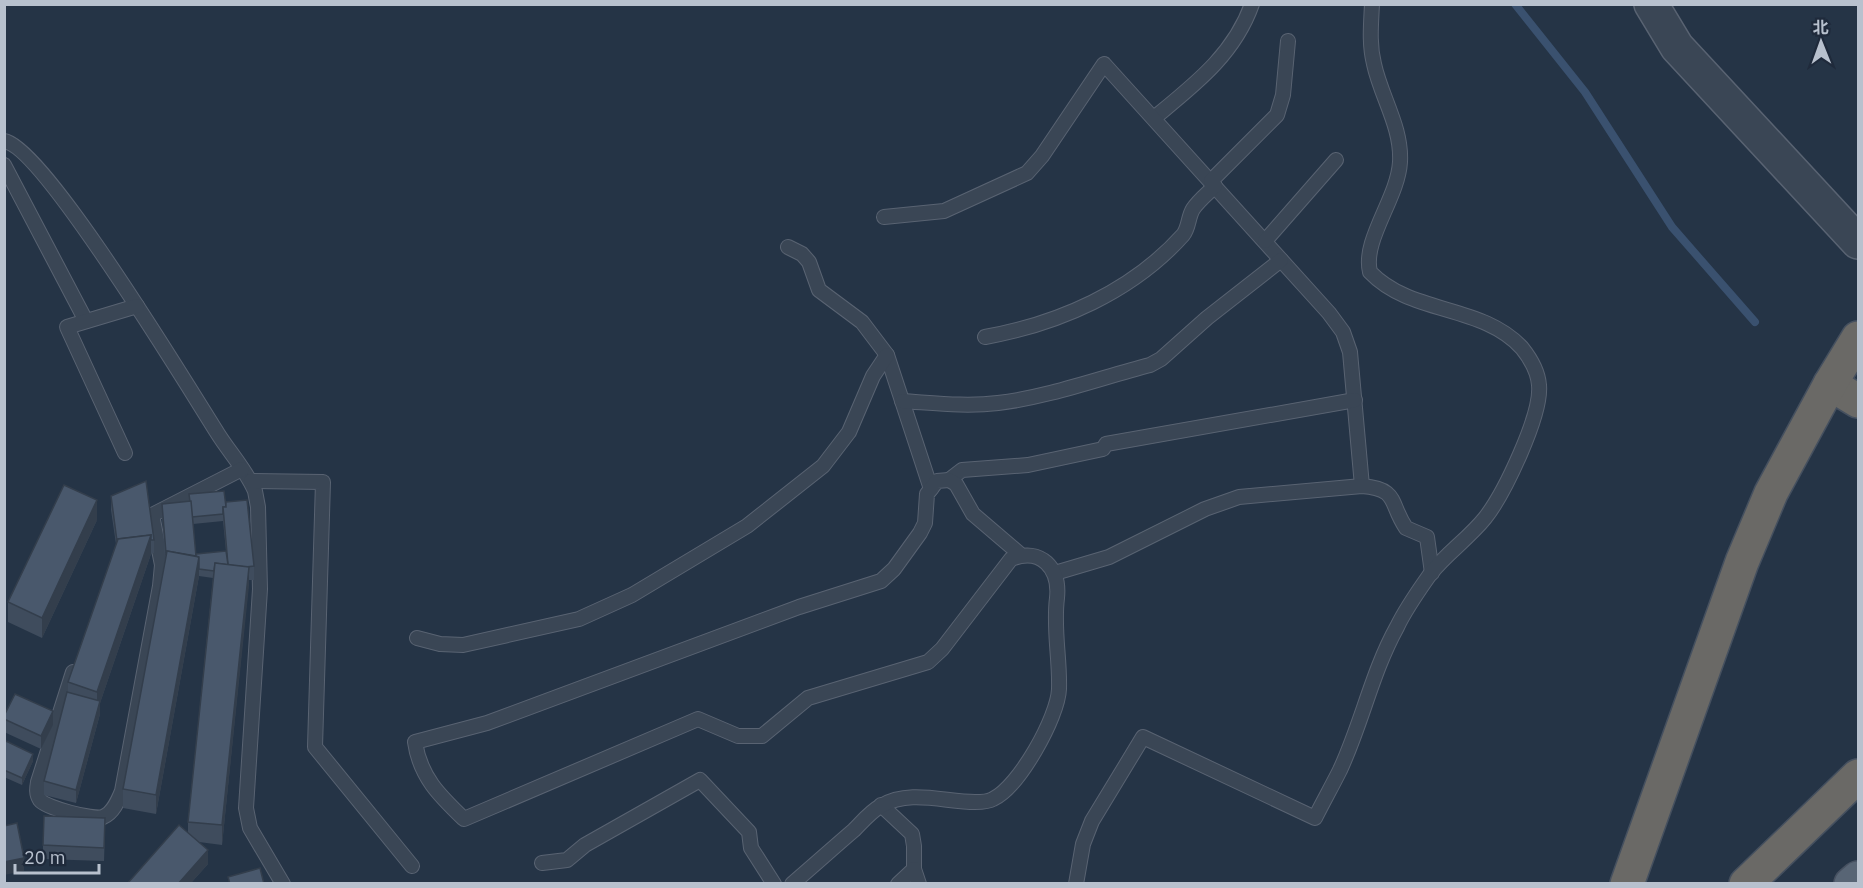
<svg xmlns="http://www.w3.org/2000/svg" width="1863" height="888" viewBox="0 0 1863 888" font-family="'IBM Plex Sans','Noto Sans SC',sans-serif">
	<rect width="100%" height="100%" fill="#253446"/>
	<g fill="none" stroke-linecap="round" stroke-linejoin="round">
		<polyline stroke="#3a516f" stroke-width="8" points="1515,4 1585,92 1672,227 1755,322"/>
		<defs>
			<g id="service">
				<path d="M1154,118C1194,85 1234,55 1252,4"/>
				<path d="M4,141C43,146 190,390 218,434C230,453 246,470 255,491L258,507L260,589L246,808L250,828L283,884"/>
				<polyline points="4,165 86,321"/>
				<polyline points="884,217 944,211 1027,173 1042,156 1104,64 1329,313 1343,332 1350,352 1362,486"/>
				<polyline points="1265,241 1336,160"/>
				<polyline points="788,247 802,254 809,262 819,290 862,322 887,355 931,489"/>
				<path d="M985,337C1058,324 1132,292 1183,235C1189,228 1188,217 1193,209C1198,201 1208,193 1215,186L1211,181L1277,115L1283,95L1288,41"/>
				<path d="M902,401C934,403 966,407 998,403C1049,397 1100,378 1150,365L1161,359L1207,318L1281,260"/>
				<polyline points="125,453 67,327 137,306"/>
				<polyline points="949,480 962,470 1028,465 1103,449 1106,444 1355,400"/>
				<polyline points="251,481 323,482 315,747 412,866"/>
				<path d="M1055,573L1109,557L1205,509L1239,497L1362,486C1399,489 1389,503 1406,528L1427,537L1432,573"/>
				<polyline points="417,638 440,644 463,645 579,619 632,595 747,526 823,466 849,432 873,376 887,355"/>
				<path d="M73,672L38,782C37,788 36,794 40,800C46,808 93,820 103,817C113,813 118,801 122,791L160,586L162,565L152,515L242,469"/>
				<polyline points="881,805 912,834 914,846 914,869 919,884"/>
				<polyline points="542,863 567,860 585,845 700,780 749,832 751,848 774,884"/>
				<path d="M792,884C813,866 833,848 854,830C862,822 871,811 881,806C909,789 945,802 975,802C981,802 988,802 993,799C1019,787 1058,717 1059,689C1060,658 1053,629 1057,598C1060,568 1041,547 1011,559L942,649L928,662L808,698L762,736H738L698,719L464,819C440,796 420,777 415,742L487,723L799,607L881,581L894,569L920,533L925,523L927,494L937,481L949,480L956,484L973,514L1021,555"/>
				<polyline points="898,884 914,869"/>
				<path d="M1076,884L1083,844L1092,821L1143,737L1315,818C1323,802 1332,786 1340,770C1362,723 1372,672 1397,627C1406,608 1419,590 1431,573C1447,553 1469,538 1485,518C1504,494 1542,415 1539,385C1538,372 1530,358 1522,348C1482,304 1411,315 1370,272C1362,240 1398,198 1400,162C1402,127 1381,97 1374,64C1369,44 1371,25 1372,4"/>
			</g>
			<polyline id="tertiary" points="1651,4 1677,47 1858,242"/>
			<polyline id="primary" points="1851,884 1858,878"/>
			<g id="trunk">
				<polyline points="1830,384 1858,401"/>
				<polyline points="1627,884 1742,562 1771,493 1830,384 1858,338"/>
				<polyline points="1746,884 1858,776"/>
			</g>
		</defs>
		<use href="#service" stroke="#596372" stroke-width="16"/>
		<use href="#tertiary" stroke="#596372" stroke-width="36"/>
		<use href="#primary" stroke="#475161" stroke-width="36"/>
		<use href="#trunk" stroke="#45505f" stroke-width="36"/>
		<use href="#service" stroke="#3a4655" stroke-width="14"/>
		<use href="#tertiary" stroke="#3a4655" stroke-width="33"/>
		<use href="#primary" stroke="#586575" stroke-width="33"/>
		<use href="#trunk" stroke="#6a6966" stroke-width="33"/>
	</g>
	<g fill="#3f4c5d" fill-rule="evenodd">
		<path d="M189,494L226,507L254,566V580H249L222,845L199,842L208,864L190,884H127L188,833V822L213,578L199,576L156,814L123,808V789L165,557L162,517V504L189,501ZM223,521L226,551L196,554L193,524Z"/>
		<polygon points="111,496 154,540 154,553 151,554 100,703 100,714 76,803 44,795 44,781 68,692 68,682 116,544 111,510"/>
		<polygon points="97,520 42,638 8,622 8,602"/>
		<polygon points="4,716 53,725 41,749 4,732"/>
		<polygon points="4,745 33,761 22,785 4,777"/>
		<polygon points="105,831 104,861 43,859 43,845"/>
	</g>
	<g fill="#333e4c">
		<polygon points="97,500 97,520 42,638 42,618"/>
		<polygon points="151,535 151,554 100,703 100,714 76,803 76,790 97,711 97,692"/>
		<polygon points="199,557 199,576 156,814 156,795"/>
		<polygon points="249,567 249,586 222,845 222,825"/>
		<polygon points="53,711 53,725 41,749 41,736"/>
		<polygon points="33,754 33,761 22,785 22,778"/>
		<polygon points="208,850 208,864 190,884 178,884"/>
		<polygon points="24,858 24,871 4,875 4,862"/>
	</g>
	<g fill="#49586c" stroke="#333e4c" stroke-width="1.5">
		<polygon points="146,481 154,540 151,540 151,535 118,539 117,541 111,496"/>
		<polygon points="64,485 97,500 42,618 8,602"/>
		<polygon points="224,491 226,507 223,507 223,514 192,517 189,494"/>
		<polygon points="247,500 254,566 246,567 228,565 223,507 226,507 226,502"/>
		<polygon points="191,501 196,556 167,551 166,553 162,504"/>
		<polygon points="151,535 97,692 68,682 118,539"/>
		<polygon points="167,551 199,557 156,795 123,789"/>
		<polygon points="226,551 228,565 215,563 214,571 199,569 199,557 196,556 196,554"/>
		<polygon points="215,563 249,567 222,825 188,822"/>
		<polygon points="67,692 100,701 76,790 44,781"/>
		<polygon points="15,694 53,711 41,736 4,719 4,716"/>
		<polygon points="6,741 33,754 22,778 4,770 4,745"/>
		<polygon points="44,816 105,818 104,848 43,845"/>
		<polygon points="17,823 24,858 4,862 4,826"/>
		<polygon points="179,825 208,850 178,884 127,884"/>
		<polygon points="260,868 264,884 230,884 228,877"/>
	</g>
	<rect width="1863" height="888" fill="none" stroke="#b8c1ce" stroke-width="12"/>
	<g transform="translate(1821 42) rotate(359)" stroke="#1f2a3b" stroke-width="4.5" paint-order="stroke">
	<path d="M0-4.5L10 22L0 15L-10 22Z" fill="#b8c1ce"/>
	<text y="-9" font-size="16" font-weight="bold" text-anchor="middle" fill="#b8c1ce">北</text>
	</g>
	<path d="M15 864v9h84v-9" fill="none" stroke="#b8c1ce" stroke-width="3"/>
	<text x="24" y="864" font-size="18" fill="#b8c1ce" stroke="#1f2a3b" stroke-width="4.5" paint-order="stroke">20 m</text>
</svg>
